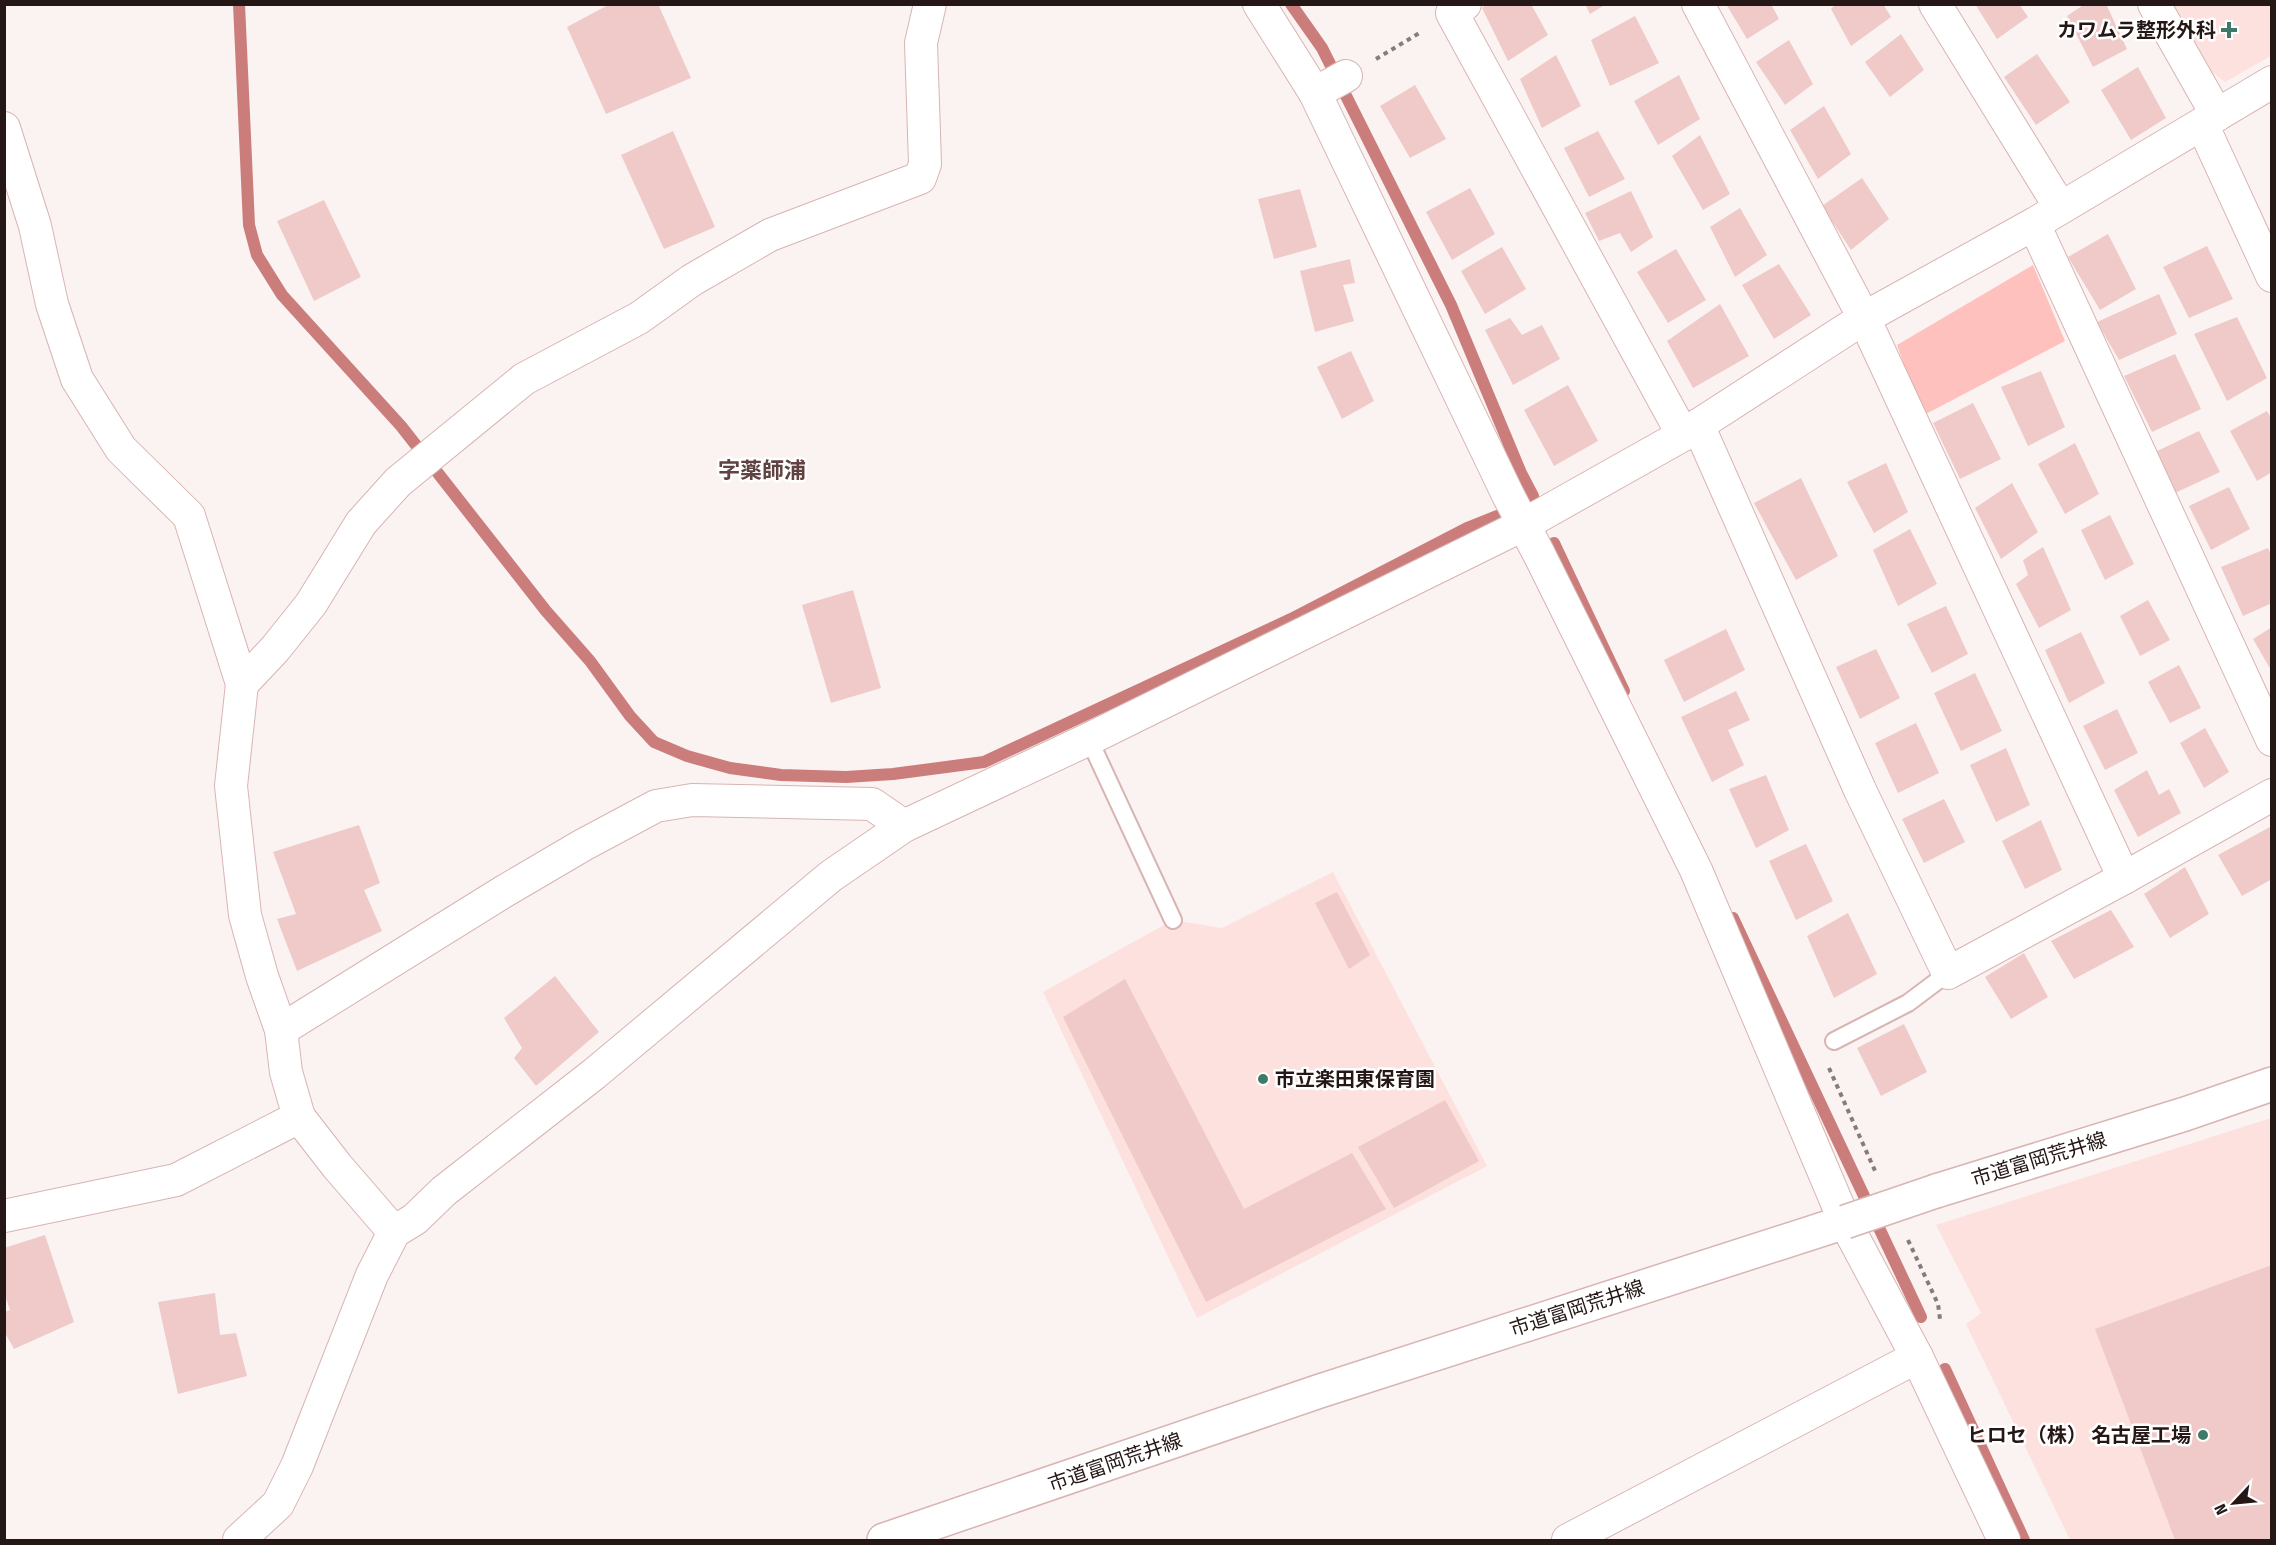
<svg xmlns="http://www.w3.org/2000/svg" width="2276" height="1545" viewBox="0 0 2276 1545" font-family="'Fira Sans Condensed','Noto Sans JP',sans-serif">
	<rect width="100%" height="100%" fill="#fbf3f2"/>
	<g fill="#fde1df">
		<polygon points="2173,5 2271,5 2271,56 2225,82 2211,71"/>
		<polygon points="1333,872 1487,1166 1197,1318 1043,992 1173,920 1222,928"/>
		<polygon points="2271,1118 2271,1540 2070,1540 1966,1324 1981,1313 1936,1225"/>
	</g>
	<polygon fill="#fec1be" points="2033,265 2065,341 1922,416 1897,345"/>
	<g fill="none" stroke-linecap="round" stroke-linejoin="round">
		<g stroke="#cb7d7b" stroke-width="12">
			<polyline points="239,4 249,225 257,255 282,295 401,426 546,611 590,661 630,716 654,742 687,756 730,768 781,775 846,777 893,774 984,762 1291,619 1467,528 1497,516"/>
			<polyline points="1291,4 1322,48 1451,305 1521,473 1533,496"/>
			<polyline points="1554,543 1624,691"/>
			<polyline points="1733,918 1921,1317"/>
			<polyline points="1945,1369 2024,1540"/>
		</g>
	</g>
	<g fill="#efcac8">
		<polygon points="610,4 658,4 691,78 606,114 567,27"/>
		<polygon points="1487,4 1531,4 1548,35 1508,61 1482,8"/>
		<polygon points="1585,4 1606,4 1590,14"/>
		<polygon points="1726,4 1771,4 1779,19 1747,39"/>
		<polygon points="1836,4 1883,4 1891,17 1851,46 1831,9"/>
		<polygon points="1975,4 2019,4 2028,17 1997,39"/>
		<polygon points="2085,4 2106,4 2127,49 2093,67 2067,16"/>
		<polygon points="1635,16 1659,63 1610,86 1591,40"/>
		<polygon points="1901,34 1924,70 1890,97 1865,62"/>
		<polygon points="1789,40 1813,84 1785,105 1756,62"/>
		<polygon points="2037,54 2070,102 2036,125 2004,77"/>
		<polygon points="1556,55 1581,106 1542,128 1520,79"/>
		<polygon points="2138,67 2166,118 2131,140 2101,90"/>
		<polygon points="1679,75 1700,119 1658,145 1634,101"/>
		<polygon points="1415,85 1446,139 1410,158 1380,106"/>
		<polygon points="1824,106 1851,154 1818,179 1790,130"/>
		<polygon points="673,131 715,227 664,249 621,155"/>
		<polygon points="1598,131 1625,179 1589,197 1564,148"/>
		<polygon points="1700,135 1730,194 1703,210 1672,156"/>
		<polygon points="1862,178 1889,219 1851,250 1822,206"/>
		<polygon points="1470,188 1495,234 1452,260 1426,212"/>
		<polygon points="1300,189 1317,247 1274,259 1258,199"/>
		<polygon points="1631,191 1653,237 1631,252 1620,233 1599,241 1585,213"/>
		<polygon points="324,200 361,277 314,301 277,221"/>
		<polygon points="1740,208 1767,255 1735,277 1710,227"/>
		<polygon points="2108,234 2136,289 2100,310 2068,257"/>
		<polygon points="2207,246 2233,299 2189,318 2163,267"/>
		<polygon points="1502,247 1526,289 1485,314 1461,271"/>
		<polygon points="1676,249 1706,300 1668,323 1637,272"/>
		<polygon points="1350,259 1355,283 1343,285 1354,321 1315,332 1300,271"/>
		<polygon points="1779,264 1811,315 1774,339 1742,285"/>
		<polygon points="2159,294 2177,334 2119,360 2097,322"/>
		<polygon points="1720,304 1749,356 1693,388 1667,341"/>
		<polygon points="2237,317 2267,378 2227,401 2194,334"/>
		<polygon points="1510,318 1522,335 1542,325 1560,359 1513,385 1485,330"/>
		<polygon points="1351,351 1374,401 1342,419 1317,367"/>
		<polygon points="2175,354 2201,409 2152,432 2124,376"/>
		<polygon points="2041,371 2065,427 2028,446 2001,387"/>
		<polygon points="1568,385 1598,441 1554,466 1524,410"/>
		<polygon points="1973,403 2001,459 1960,479 1933,423"/>
		<polygon points="2267,411 2272,420 2272,472 2257,481 2230,431"/>
		<polygon points="2199,431 2220,472 2173,494 2155,452"/>
		<polygon points="2075,443 2099,494 2065,514 2038,464"/>
		<polygon points="1886,463 1908,512 1874,533 1847,482"/>
		<polygon points="1801,478 1838,556 1796,580 1754,503"/>
		<polygon points="2012,483 2038,532 2001,559 1975,508"/>
		<polygon points="2229,487 2250,529 2211,550 2189,506"/>
		<polygon points="2110,515 2134,564 2105,580 2081,530"/>
		<polygon points="1910,529 1937,584 1898,606 1873,550"/>
		<polygon points="2043,547 2071,610 2039,628 2016,584 2028,575 2023,560"/>
		<polygon points="2268,548 2272,557 2272,603 2243,616 2221,567"/>
		<polygon points="853,590 881,688 831,703 802,605"/>
		<polygon points="2148,600 2170,640 2140,656 2120,616"/>
		<polygon points="1946,606 1968,654 1932,673 1907,624"/>
		<polygon points="2272,627 2272,672 2253,639"/>
		<polygon points="1726,629 1745,670 1684,702 1664,660"/>
		<polygon points="2081,632 2105,683 2069,703 2045,650"/>
		<polygon points="1876,649 1900,698 1860,719 1836,667"/>
		<polygon points="2179,665 2201,708 2170,723 2148,682"/>
		<polygon points="1975,673 2002,731 1961,751 1934,693"/>
		<polygon points="1736,691 1750,720 1728,730 1744,765 1712,782 1681,717"/>
		<polygon points="2117,709 2138,753 2105,770 2083,726"/>
		<polygon points="1916,723 1939,773 1898,793 1875,743"/>
		<polygon points="2205,728 2229,772 2204,788 2180,743"/>
		<polygon points="2006,748 2030,805 1996,822 1970,765"/>
		<polygon points="2147,770 2159,795 2169,789 2181,813 2138,837 2114,790"/>
		<polygon points="1766,775 1789,830 1756,848 1729,789"/>
		<polygon points="1944,799 1965,842 1924,863 1902,819"/>
		<polygon points="2041,820 2062,870 2025,889 2002,841"/>
		<polygon points="359,825 380,883 364,890 382,931 297,971 277,919 296,914 273,852"/>
		<polygon points="2272,826 2272,879 2242,896 2218,855"/>
		<polygon points="1806,844 1833,901 1796,920 1769,861"/>
		<polygon points="2185,867 2209,914 2170,938 2144,894"/>
		<polygon points="1337,892 1370,955 1349,969 1315,903"/>
		<polygon points="2111,910 2134,947 2074,979 2051,941"/>
		<polygon points="1848,913 1877,974 1834,998 1807,936"/>
		<polygon points="2024,953 2048,997 2011,1019 1985,977"/>
		<polygon points="555,976 599,1032 536,1086 514,1058 522,1048 504,1018"/>
		<polygon points="1125,979 1244,1209 1352,1153 1386,1209 1206,1302 1063,1017"/>
		<polygon points="1904,1024 1927,1072 1881,1096 1857,1048"/>
		<polygon points="1445,1100 1479,1161 1394,1208 1358,1147"/>
		<polygon points="45,1235 74,1322 14,1349 4,1331 4,1312 10,1310 4,1292 4,1248"/>
		<polygon points="2272,1265 2272,1540 2175,1540 2095,1329"/>
		<polygon points="215,1293 220,1335 236,1333 247,1376 178,1394 158,1302"/>
	</g>
	<g fill="none" stroke-linecap="round" stroke-linejoin="round">
		<defs>
			<g id="service">
				<polyline points="1089,739 1173,920"/>
				<polyline points="1834,1041 1908,1003 1948,973"/>
			</g>
			<g id="minor">
				<polyline points="1259,4 1315,93 1508,495 1539,554 1696,870 1845,1222 1917,1357 2004,1540"/>
				<polyline points="1465,4 1452,13 1683,435"/>
				<polyline points="1698,4 1864,318 2124,878"/>
				<polyline points="1935,4 2060,207"/>
				<polyline points="2154,4 2217,115"/>
				<polyline points="1315,93 1346,76"/>
				<polyline points="2202,124 2272,276"/>
				<polyline points="4,128 35,226 52,304 77,379 121,449 189,516 242,684"/>
				<polyline points="2034,224 2272,740"/>
				<polyline points="1698,425 1860,790 1948,973 2124,878 2272,795"/>
				<polyline points="281,1030 503,892 583,845 656,806 692,800 872,804 904,826"/>
				<polyline points="299,1117 337,1166 394,1232"/>
				<polyline points="4,1216 176,1180 299,1117 286,1072 281,1030 262,976 245,915 231,786 242,684 275,649 311,604 361,523 398,482 524,379 639,318 692,280 770,235 920,178 925,164 921,43 930,4"/>
				<polyline points="239,1540 278,1504 297,1466 372,1275 394,1232 415,1219 444,1191 594,1074 831,876 904,826 1089,739 1523,525 1683,435 1864,318 2034,224 2272,82"/>
				<polyline points="1568,1540 1917,1357"/>
			</g>
			<g id="tertiary">
				<polyline points="1936,1191 2185,1114 2272,1084"/>
				<polyline points="884,1540 1320,1391 1845,1222"/>
			</g>
		</defs>
		<use href="#service" stroke="#d8b4b2" stroke-width="20"/>
		<use href="#minor" stroke="#d8b4b2" stroke-width="34"/>
		<use href="#tertiary" stroke="#d8b4b2" stroke-width="36"/>
		<g stroke="#877c7b" stroke-width="4" stroke-dasharray="4.5 4.5" stroke-linecap="butt">
			<polyline points="1376,59 1421,32"/>
			<polyline points="1829,1068 1876,1173"/>
			<polyline points="1908,1240 1938,1304 1940,1319"/>
		</g>
		<use href="#service" stroke="#fff" stroke-width="16"/>
		<use href="#minor" stroke="#fff" stroke-width="32"/>
		<use href="#tertiary" stroke="#fff" stroke-width="33"/>
		<defs>
			<polyline id="tertiary-bridge" points="1845,1222 1936,1191"/>
		</defs>
		<use href="#tertiary-bridge" stroke="#d8b4b2" stroke-width="36" stroke-linecap="butt"/>
		<use href="#tertiary-bridge" stroke="#fff" stroke-width="33"/>
	</g>
	<g fill="#3d7b68" stroke="#fff" stroke-width="2">
		<path d="M2226 21h6v6h6v6h-6v6h-6v-6h-6v-6h6z"/>
		<circle cx="1263" cy="1079" r="6"/>
		<circle cx="2203" cy="1435" r="6"/>
	</g>
	<g text-anchor="middle" dominant-baseline="central" stroke-width="5" stroke-linejoin="round" paint-order="stroke">
		<g font-size="20" font-weight="bold" fill="#241716" stroke="#fff" text-anchor="end">
			<text x="2216" y="30">カワムラ整形外科</text>
			<text x="1275" y="1079" text-anchor="start">市立楽田東保育園</text>
			<text x="2191" y="1435">ヒロセ（株） 名古屋工場</text>
		</g>
		<g font-size="20" fill="#241716" stroke="#fff">
			<text transform="translate(2039 1159) rotate(-17)">市道富岡荒井線</text>
			<text transform="translate(1577 1308) rotate(-18)">市道富岡荒井線</text>
			<text transform="translate(1115 1462) rotate(-19)">市道富岡荒井線</text>
		</g>
		<g font-size="22" font-weight="bold" fill="#604241" stroke="#fff">
			<text x="762" y="470">字薬師浦</text>
		</g>
	</g>
	<rect width="2276" height="1545" fill="none" stroke="#241716" stroke-width="12"/>
	<g transform="translate(2234 1503) rotate(244)" stroke="#ffffff" stroke-width="4.5" paint-order="stroke">
	<path d="M0-4.5L10 22L0 15L-10 22Z" fill="#241716"/>
	<text y="-9" font-size="16" font-weight="bold" text-anchor="middle" fill="#241716">N</text>
	</g>
</svg>
